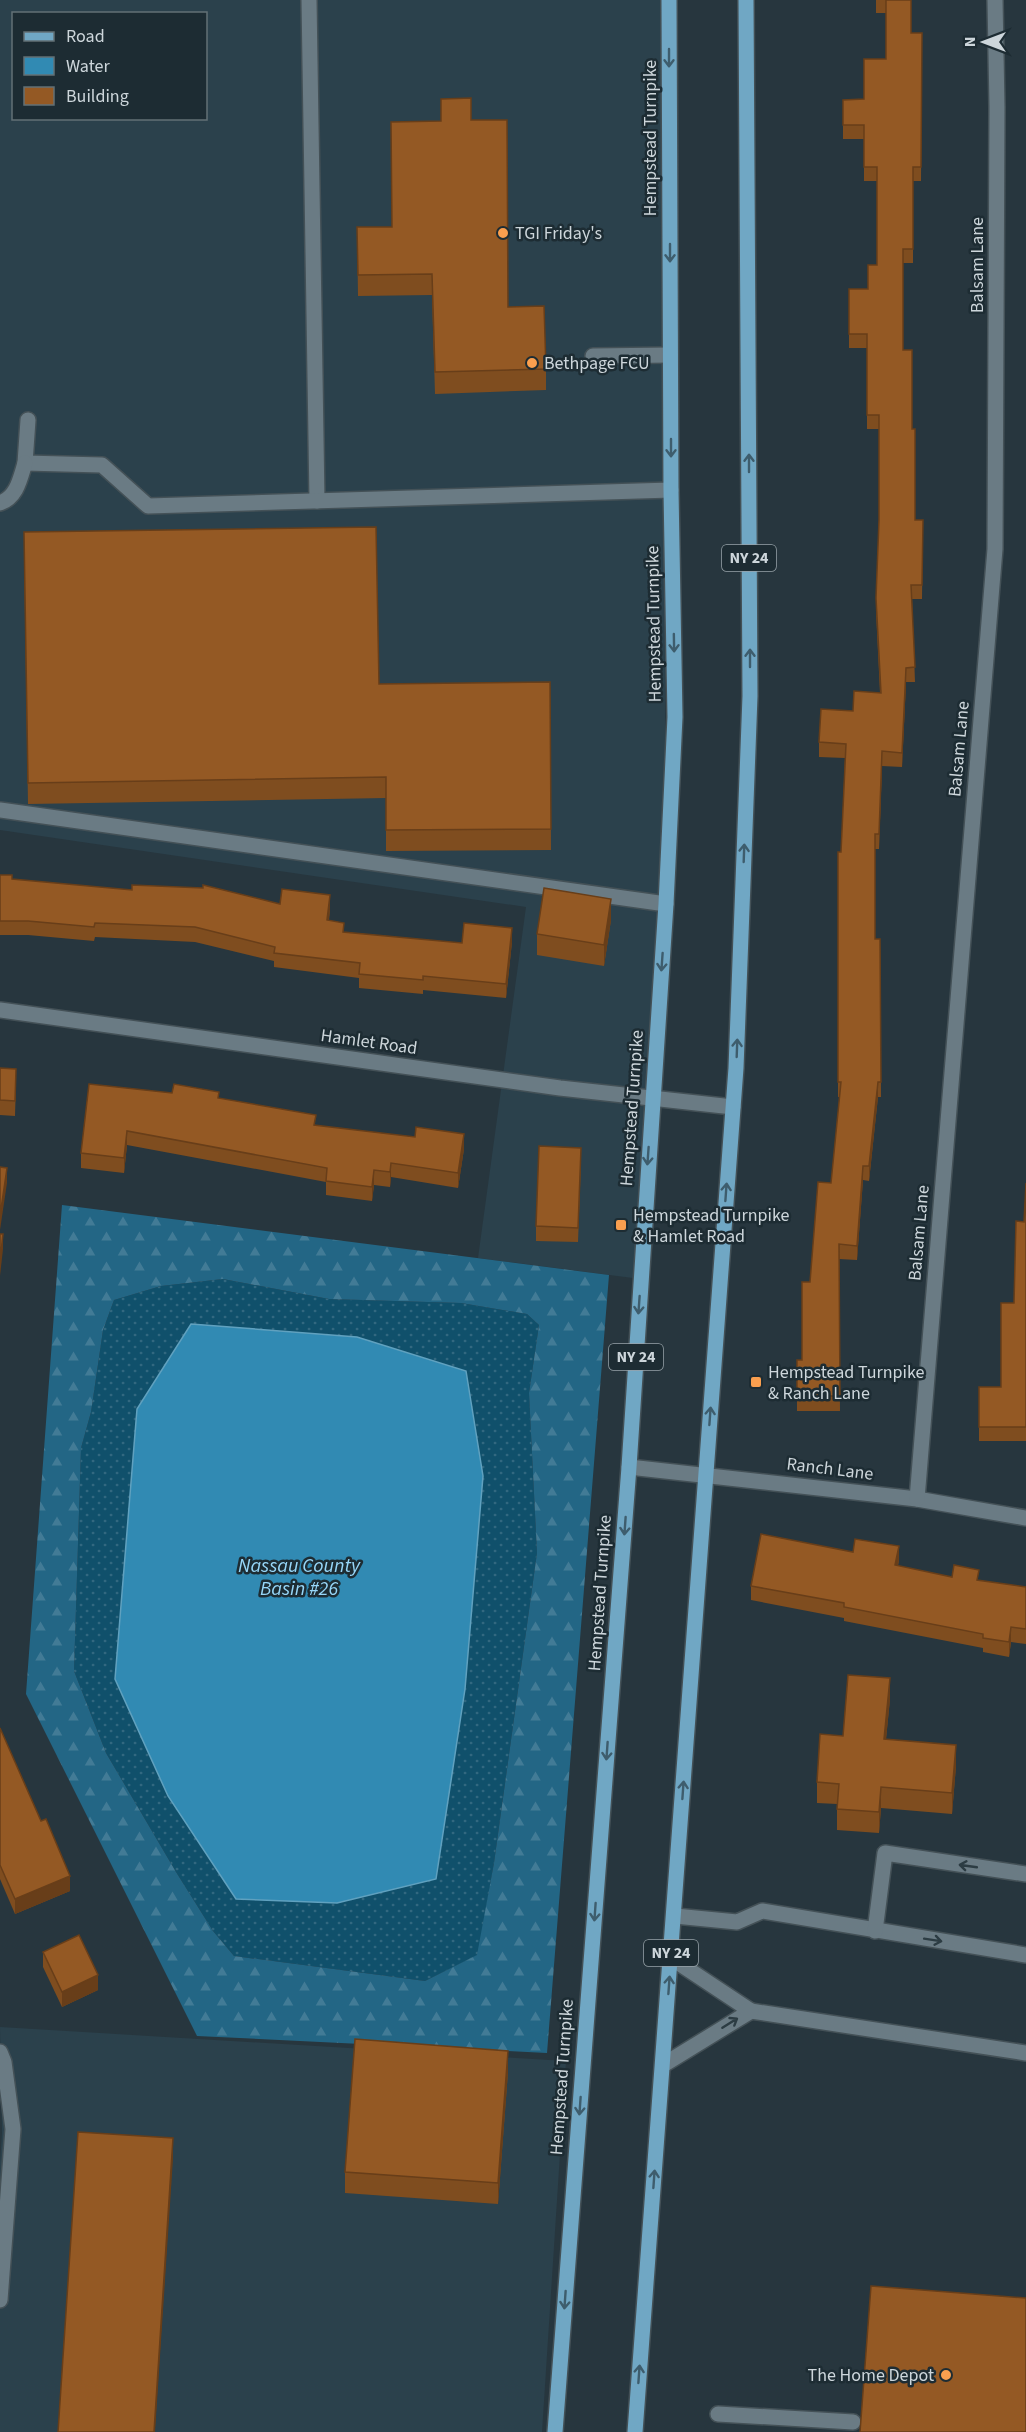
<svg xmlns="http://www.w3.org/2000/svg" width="1026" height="2432" viewBox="0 0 1026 2432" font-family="'Source Sans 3',sans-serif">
	<defs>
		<pattern id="grass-dots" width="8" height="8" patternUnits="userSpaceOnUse" patternTransform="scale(1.5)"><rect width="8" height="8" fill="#10506b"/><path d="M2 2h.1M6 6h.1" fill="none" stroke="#326880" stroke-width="1.8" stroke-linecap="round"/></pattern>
		<pattern id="forest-firs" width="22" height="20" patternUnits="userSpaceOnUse" patternTransform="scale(1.5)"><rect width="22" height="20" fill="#236685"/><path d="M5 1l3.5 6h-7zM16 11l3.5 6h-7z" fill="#427b96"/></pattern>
	</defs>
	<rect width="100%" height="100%" fill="#27363e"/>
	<g fill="#2b414c" fill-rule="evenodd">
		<path d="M0,0H662L666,904L633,1278L478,1258L526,907L0,830ZM14,14H206V118H14Z"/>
		<polygon points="0,2027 566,2061 542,2432 0,2432 0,2162 2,2133"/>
	</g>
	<polygon fill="url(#grass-dots)" points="223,1279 329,1299 461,1303 527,1314 539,1325 529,1393 537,1553 494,1863 478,1955 425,1981 234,1956 213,1931 176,1872 106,1753 74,1671 81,1448 91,1412 103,1330 114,1300 161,1286"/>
	<path fill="url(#forest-firs)" fill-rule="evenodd" d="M62,1205L609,1275L547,2053L197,2036L26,1694ZM223,1279L329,1299L461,1303L527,1314L539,1325L529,1393L537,1553L494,1863L477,1955L425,1981L234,1956L213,1931L176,1872L106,1753L74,1671L81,1448L91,1412L103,1330L114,1300L161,1286Z"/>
	<polygon fill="#318ab3" stroke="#60a1bf" stroke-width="1.5" points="191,1324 357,1337 466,1371 483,1476 465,1689 436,1879 337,1903 236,1899 168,1796 115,1679 137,1409"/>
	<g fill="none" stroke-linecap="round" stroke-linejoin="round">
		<defs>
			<g id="minor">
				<polyline points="309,0 317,501"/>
				<polyline points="593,356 670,355"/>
				<polyline points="28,420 25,463 102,465 148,506 671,490"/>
				<path d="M0,503C17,497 20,479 25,463"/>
				<polyline points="0,810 666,904"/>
				<polyline points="0,1010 560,1088 733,1107"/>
				<polyline points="629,1467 917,1499 1026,1518"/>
				<polyline points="917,1499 995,549 997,107 995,0"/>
				<polyline points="675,1916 737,1922 762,1911 1026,1955"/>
				<polyline points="875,1931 885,1853 1026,1874"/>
				<polyline points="751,2011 1026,2053"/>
				<polyline points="0,2052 4,2062 13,2129 0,2300"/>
				<polyline points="663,2065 751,2011 671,1958"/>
				<polyline points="718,2414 853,2422"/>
			</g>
			<g id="major">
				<polyline points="555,2432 629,1467 666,904 675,717 671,490 669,0"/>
				<polyline points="635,2432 736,1068 750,696 746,0"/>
			</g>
		</defs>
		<use href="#minor" stroke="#445157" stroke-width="18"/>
		<use href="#major" stroke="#445157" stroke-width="18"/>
		<use href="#minor" stroke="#6a7b84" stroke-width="15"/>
		<use href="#major" stroke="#70a7c4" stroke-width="15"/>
	</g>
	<g fill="#7f4d1f">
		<polygon points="876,0 911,0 911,33 922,33 921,181 913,181 913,263 903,263 903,350 912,429 915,520 923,520 922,599 912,599 915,682 906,682 902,767 882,766 879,849 875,849 875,939 880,939 881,1097 878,1097 869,1181 863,1180 857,1260 839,1259 840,1411 797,1411 797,1360 802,1360 810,1282 831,1183 840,1097 838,1097 838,852 841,852 845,758 819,757 819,742 853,711 880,693 876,612 879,520 879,429 867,429 867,348 849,348 849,289 868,289 877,265 877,181 864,181 864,139 843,139 843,100 864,99 886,59 886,13 876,13"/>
		<polygon points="471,120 508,307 546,369 546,390 435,394 432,295 358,296 357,227 392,227 441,121"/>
		<polygon points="24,554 379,684 550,682 551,850 386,851 386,798 28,804"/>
		<polygon points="0,875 12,879 330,909 329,920 344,932 462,943 512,942 506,998 423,990 423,994 359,988 359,978 274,967 274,961 195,942 95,937 94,941 28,935 0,935"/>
		<polygon points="611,920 604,966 537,955 537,934"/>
		<polygon points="0,1068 16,1083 15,1116 0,1115"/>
		<polygon points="172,1093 219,1098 316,1125 464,1149 458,1188 391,1177 390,1187 374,1185 372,1201 326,1195 326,1182 127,1145 124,1173 81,1168 81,1153"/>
		<polygon points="581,1162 578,1242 536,1241 536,1226"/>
		<polygon points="1026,1183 1026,1441 979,1441 979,1387 1001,1387 1014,1303 1024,1222"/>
		<polygon points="853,1552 899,1560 898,1566 952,1577 1026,1587 1026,1644 1011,1642 1009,1657 983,1652 983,1648 844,1621 844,1618 751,1600 751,1586"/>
		<polygon points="890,1699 886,1739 956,1766 952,1814 881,1808 879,1833 837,1830 837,1804 817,1803 817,1782 843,1736"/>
		<polygon points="0,1728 70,1891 15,1914 0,1879"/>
		<polygon points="43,1952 98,1990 62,2007 43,1967"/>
		<polygon points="508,2072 498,2204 345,2193 345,2172"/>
	</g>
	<g fill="#683e19">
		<polygon points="906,668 906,682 902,767 902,753"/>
		<polygon points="882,751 882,766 879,849 879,834"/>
		<polygon points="330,895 330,909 327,935 327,920"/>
		<polygon points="611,899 611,920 604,966 604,945"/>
		<polygon points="512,928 512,942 506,998 506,984"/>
		<polygon points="878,1082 878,1097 869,1181 869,1166"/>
		<polygon points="127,1131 127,1145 124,1173 124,1158"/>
		<polygon points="464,1134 464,1149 458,1188 458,1173"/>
		<polygon points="391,1163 391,1177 390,1187 390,1172"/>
		<polygon points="863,1166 863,1180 857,1260 857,1246"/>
		<polygon points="7,1168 7,1183 0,1230 0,1216"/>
		<polygon points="374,1170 374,1185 372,1201 372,1187"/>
		<polygon points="3,1234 3,1249 0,1276 0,1261"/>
		<polygon points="899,1546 899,1560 895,1580 895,1565"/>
		<polygon points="1011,1627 1011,1642 1009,1657 1009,1642"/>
		<polygon points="890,1678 890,1699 884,1760 884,1739"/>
		<polygon points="956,1745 956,1766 952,1814 952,1793"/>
		<polygon points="881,1787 881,1808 879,1833 879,1812"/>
		<polygon points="70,1876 70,1891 15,1914 15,1899"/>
		<polygon points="98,1975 98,1990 62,2007 62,1992"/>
		<polygon points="508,2051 508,2072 498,2204 498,2183"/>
		<polygon points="173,2138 173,2159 155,2432 154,2432"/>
	</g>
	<g fill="#945924" stroke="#683e19" stroke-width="1.5">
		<polygon points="886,0 911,0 911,33 922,33 921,167 913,167 913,249 903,249 903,350 912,350 912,429 915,429 915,520 923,520 922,585 911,585 915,667 906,668 902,753 882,751 879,834 875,834 875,939 880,939 881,1082 878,1082 869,1166 863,1166 857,1246 839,1244 840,1396 797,1396 797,1360 802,1360 802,1282 810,1282 818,1182 831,1183 841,1082 838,1082 838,852 841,852 846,744 819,742 821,709 853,711 854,691 881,693 876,598 879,520 879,415 867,415 867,334 849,334 849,289 868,289 868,265 877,265 877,167 864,167 864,125 843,125 843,100 864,99 864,59 886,59"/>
		<polygon points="471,98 471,120 507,120 508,307 544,306 546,369 435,372 432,274 358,275 357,227 392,227 391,122 441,121 441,99"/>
		<polygon points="376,527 379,684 550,682 551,829 386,830 386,777 28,783 24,532"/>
		<polygon points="0,875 12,875 12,879 132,890 132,885 203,888 203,885 280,904 282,889 330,895 327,920 344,923 343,932 462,943 464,923 512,928 506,984 423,976 423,980 359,974 360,963 274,953 275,947 195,927 95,923 94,927 28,921 0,921"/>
		<polygon points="544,888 611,899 604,945 537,934"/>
		<polygon points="0,1068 16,1069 15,1101 0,1100"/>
		<polygon points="89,1084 172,1093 174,1084 219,1092 218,1098 316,1115 314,1125 415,1137 416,1127 464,1134 458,1173 391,1163 390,1172 374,1170 372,1187 326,1181 327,1168 127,1131 124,1158 81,1153"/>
		<polygon points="539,1146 581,1148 578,1228 536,1226"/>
		<polygon points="0,1167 7,1168 0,1216"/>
		<polygon points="1026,1183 1026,1427 979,1427 979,1387 1001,1387 1001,1303 1014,1303 1016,1221 1024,1222"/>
		<polygon points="0,1234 3,1234 0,1261"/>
		<polygon points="761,1534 853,1552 855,1539 899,1546 895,1565 952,1577 954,1565 979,1570 977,1580 1026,1587 1026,1629 1011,1627 1009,1642 983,1638 983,1634 844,1607 844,1603 751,1586"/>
		<polygon points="848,1675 890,1678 884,1739 956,1745 952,1793 881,1787 879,1812 837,1809 839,1784 817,1782 820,1734 843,1736"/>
		<polygon points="0,1728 41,1821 46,1819 70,1876 15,1899 0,1865"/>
		<polygon points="79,1935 98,1975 62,1992 43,1952"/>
		<polygon points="355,2039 508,2051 498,2183 345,2172"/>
		<polygon points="78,2132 173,2138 154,2432 58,2432"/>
		<polygon points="871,2286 1026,2298 1026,2432 860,2432"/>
	</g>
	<defs><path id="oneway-shaft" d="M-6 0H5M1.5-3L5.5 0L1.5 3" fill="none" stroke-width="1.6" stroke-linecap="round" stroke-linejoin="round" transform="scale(1.5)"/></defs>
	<g stroke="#3e5d6d">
		<use href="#oneway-shaft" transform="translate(669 58) rotate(90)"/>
		<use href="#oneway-shaft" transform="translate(670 253) rotate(90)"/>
		<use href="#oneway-shaft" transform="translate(671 448) rotate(90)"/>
		<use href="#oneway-shaft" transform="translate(749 463) rotate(-90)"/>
		<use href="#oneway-shaft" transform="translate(674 643) rotate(89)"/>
		<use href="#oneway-shaft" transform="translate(750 658) rotate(-90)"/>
		<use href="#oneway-shaft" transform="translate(744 853) rotate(-88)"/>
		<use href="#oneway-shaft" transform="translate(662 962) rotate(94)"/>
		<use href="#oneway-shaft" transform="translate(737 1048) rotate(-88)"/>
		<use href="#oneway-shaft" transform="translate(648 1156) rotate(94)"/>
		<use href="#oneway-shaft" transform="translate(726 1192) rotate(-86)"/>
		<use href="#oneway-shaft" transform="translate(639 1305) rotate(94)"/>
		<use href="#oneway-shaft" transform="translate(710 1416) rotate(-86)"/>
		<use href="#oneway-shaft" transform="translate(625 1526) rotate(94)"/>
		<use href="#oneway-shaft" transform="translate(607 1751) rotate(94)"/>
		<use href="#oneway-shaft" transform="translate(683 1790) rotate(-86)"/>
		<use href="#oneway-shaft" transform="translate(595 1912) rotate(94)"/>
		<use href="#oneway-shaft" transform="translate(669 1985) rotate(-86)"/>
		<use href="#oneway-shaft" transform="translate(580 2106) rotate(94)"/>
		<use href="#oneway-shaft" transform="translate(654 2179) rotate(-86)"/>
		<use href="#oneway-shaft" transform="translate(565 2300) rotate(94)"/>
		<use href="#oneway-shaft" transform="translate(639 2374) rotate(-86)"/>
	</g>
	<g stroke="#2c3c43">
		<use href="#oneway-shaft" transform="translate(968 1866) rotate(-172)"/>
		<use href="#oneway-shaft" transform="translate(933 1940) rotate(9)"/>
		<use href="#oneway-shaft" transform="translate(730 2023) rotate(-32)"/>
	</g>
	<g fill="#fa9f4f" stroke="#1d2c33" stroke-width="2">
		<circle cx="503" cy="233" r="6"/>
		<circle cx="532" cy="363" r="6"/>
		<rect x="615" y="1219" width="12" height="12" rx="3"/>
		<rect x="750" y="1376" width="12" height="12" rx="3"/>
		<circle cx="946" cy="2375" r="6"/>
	</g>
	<g text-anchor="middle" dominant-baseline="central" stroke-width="5" stroke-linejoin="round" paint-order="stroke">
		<g fill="#1d2c33" stroke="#98a3a9" stroke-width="1.5">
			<rect x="722" y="545" width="54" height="26" rx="4.5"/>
			<rect x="609" y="1344" width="54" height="26" rx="4.5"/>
			<rect x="644" y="1940" width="54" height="26" rx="4.5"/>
		</g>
		<g font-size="16" font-weight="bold" fill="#cdd6db">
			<text x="749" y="558">NY 24</text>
			<text x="636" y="1357">NY 24</text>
			<text x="671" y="1953">NY 24</text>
		</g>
		<g font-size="18" fill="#cdd6db" stroke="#1d2c33">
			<text transform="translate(650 138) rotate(-90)">Hempstead Turnpike</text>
			<text transform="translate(977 265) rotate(-90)">Balsam Lane</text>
			<text transform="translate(654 624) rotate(-91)">Hempstead Turnpike</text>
			<text transform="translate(959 749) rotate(-85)">Balsam Lane</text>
			<text transform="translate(369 1042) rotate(8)">Hamlet Road</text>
			<text transform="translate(632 1108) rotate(-86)">Hempstead Turnpike</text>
			<text transform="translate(919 1233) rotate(-85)">Balsam Lane</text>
			<text transform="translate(830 1469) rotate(7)">Ranch Lane</text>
			<text transform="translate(600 1593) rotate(-86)">Hempstead Turnpike</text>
			<text transform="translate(562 2077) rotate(-86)">Hempstead Turnpike</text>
		</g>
		<g font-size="18" fill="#cdd6db" stroke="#1d2c33" text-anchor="start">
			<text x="515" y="233">TGI Friday's</text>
			<text x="544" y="363">Bethpage FCU</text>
			<text x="633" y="1215">Hempstead Turnpike<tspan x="633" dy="21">&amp; Hamlet Road</tspan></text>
			<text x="768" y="1372">Hempstead Turnpike<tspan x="768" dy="21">&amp; Ranch Lane</tspan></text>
			<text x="934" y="2375" text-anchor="end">The Home Depot</text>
		</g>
		<g font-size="20" font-style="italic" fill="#96d6f8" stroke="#1d2c33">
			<text x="299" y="1566">Nassau County<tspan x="299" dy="23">Basin #26</tspan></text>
		</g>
	</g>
	<rect x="12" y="12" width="195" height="108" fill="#1d2c33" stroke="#637076" stroke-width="1.5"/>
	<rect x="24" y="32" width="30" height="9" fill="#70a7c4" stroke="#637076" stroke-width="1.5"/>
	<text x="66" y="42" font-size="18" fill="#cdd6db">Road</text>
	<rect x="24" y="57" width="30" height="18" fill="#318ab3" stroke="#637076" stroke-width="1.5"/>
	<text x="66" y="72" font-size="18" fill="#cdd6db">Water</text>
	<rect x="24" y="87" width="30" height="18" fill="#945924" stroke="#637076" stroke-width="1.5"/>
	<text x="66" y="102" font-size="18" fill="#cdd6db">Building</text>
	<g transform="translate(984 42) rotate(270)" stroke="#1d2c33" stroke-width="4.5" paint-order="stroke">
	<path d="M0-4.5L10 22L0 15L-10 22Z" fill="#cdd6db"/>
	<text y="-9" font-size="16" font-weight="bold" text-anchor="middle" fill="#cdd6db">N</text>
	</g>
</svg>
